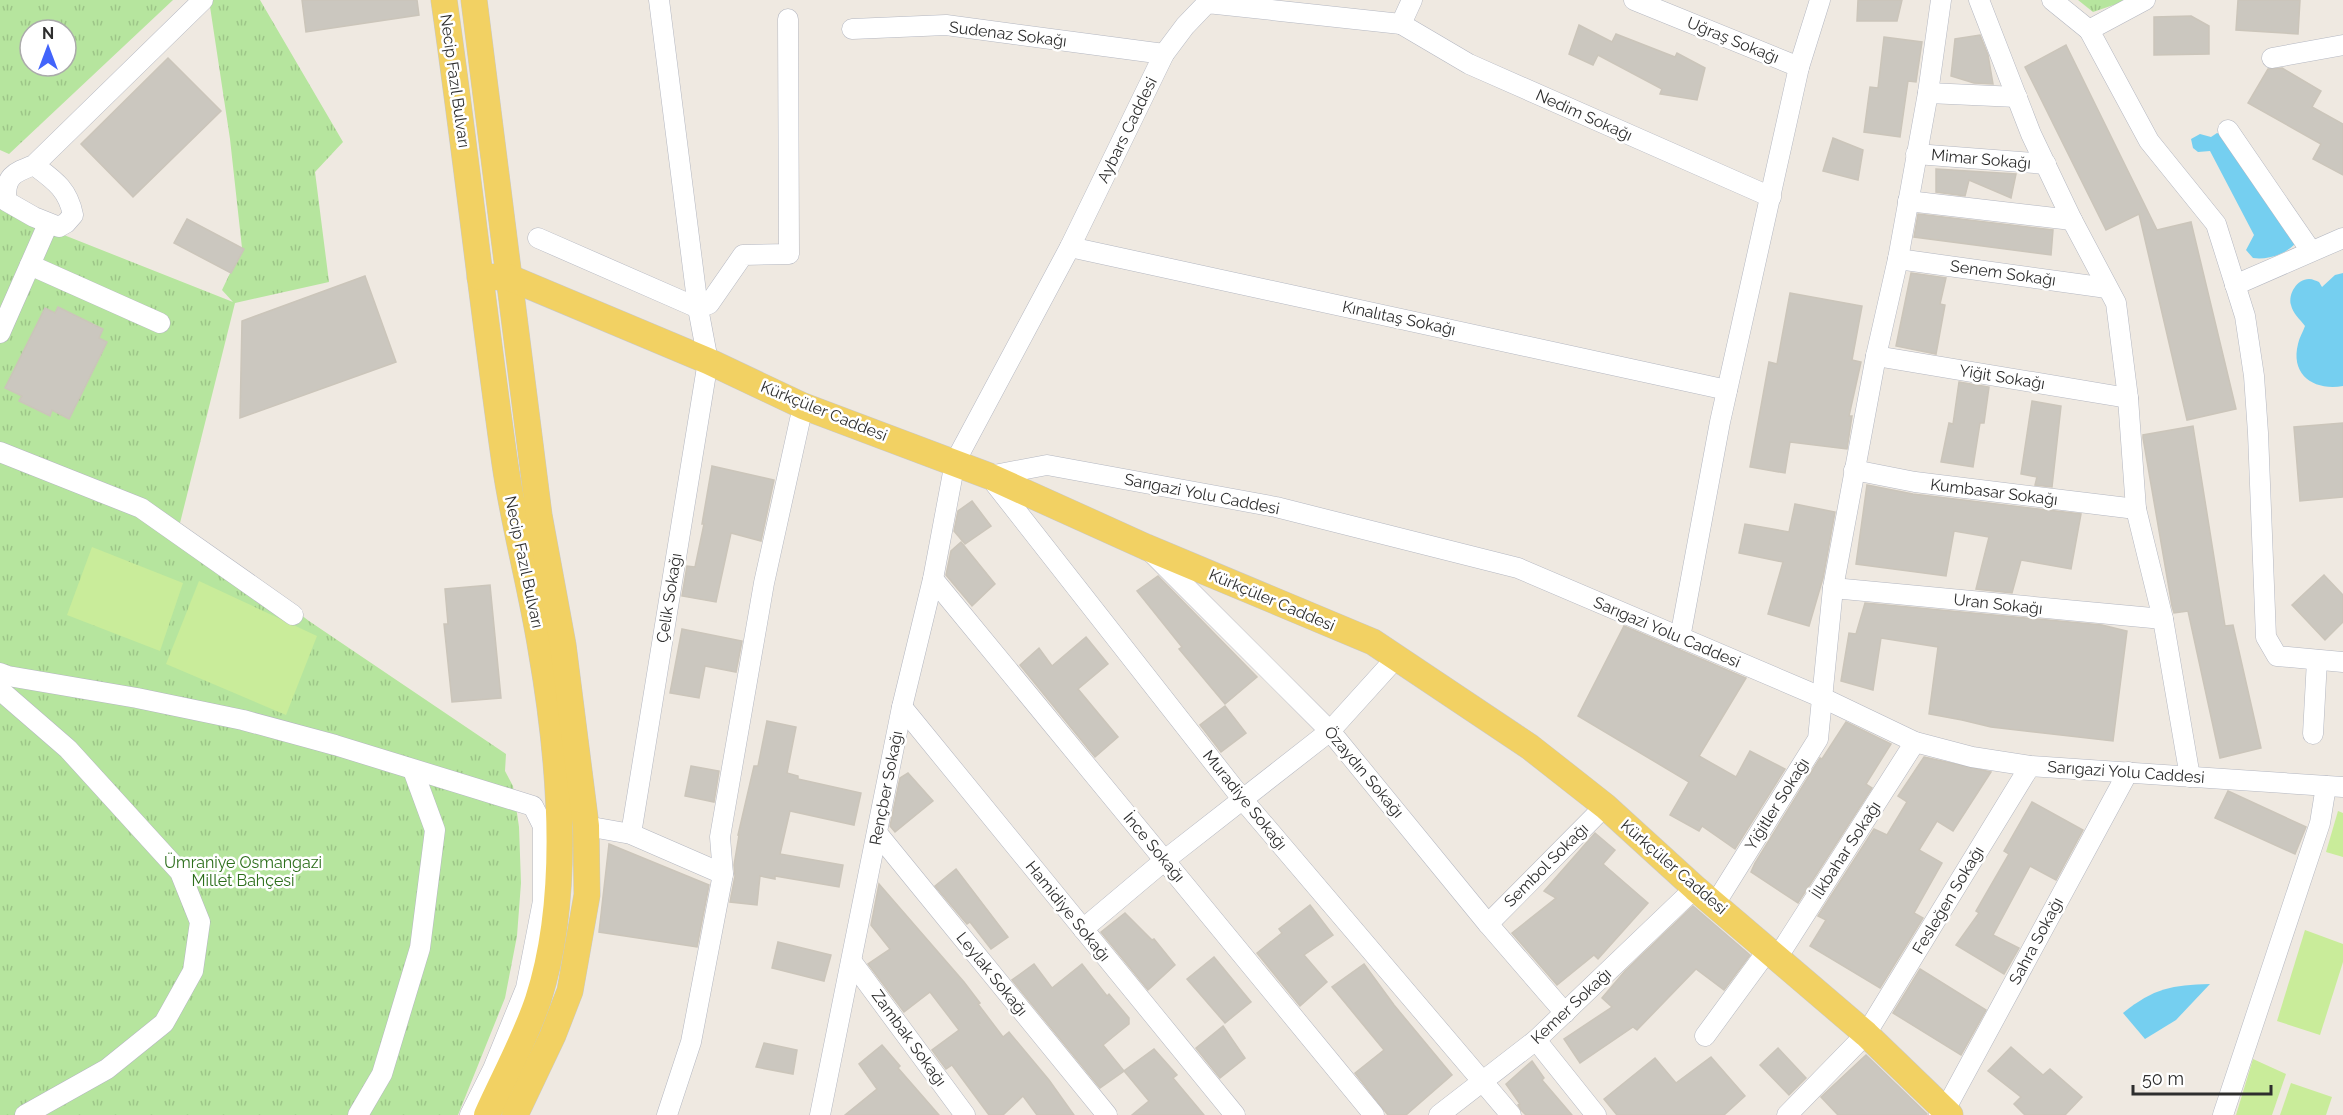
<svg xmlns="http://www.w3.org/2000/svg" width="2343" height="1115" viewBox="0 0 2343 1115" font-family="Raleway,sans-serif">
	<defs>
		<pattern id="grass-tufts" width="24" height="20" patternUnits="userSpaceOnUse" patternTransform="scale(1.5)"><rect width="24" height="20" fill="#b6e59e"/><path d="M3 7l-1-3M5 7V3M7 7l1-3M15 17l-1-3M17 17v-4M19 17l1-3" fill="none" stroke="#9dc588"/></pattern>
	</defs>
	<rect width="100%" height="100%" fill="#efe9e1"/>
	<g fill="url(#grass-tufts)" fill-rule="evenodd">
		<path d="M0,0H173L9,154L0,150ZM30,30H66V66H30Z"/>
		<polygon points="209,0 260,0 343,142 315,172 329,282 235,303 180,523 309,621 506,754 505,771 513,786 519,827 521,883 517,936 505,998 458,1115 0,1115 0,207 21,218 233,302 222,290 242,248 230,139"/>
		<polygon points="2078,0 2128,0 2093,12"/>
	</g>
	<g fill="#c9ec9a">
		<polygon points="92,547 183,583 160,651 67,615"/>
		<polygon points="199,581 317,636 286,715 166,664"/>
		<polygon points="2338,811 2343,813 2343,857 2326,852"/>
		<polygon points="2305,930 2343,944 2343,962 2320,1035 2277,1021"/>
		<polygon points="2253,1059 2286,1074 2272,1115 2236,1115"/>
		<polygon points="2291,1083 2332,1097 2326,1115 2280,1115"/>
	</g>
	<g fill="#75cff0">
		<path d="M2217,133L2223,135L2295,244C2284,255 2267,260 2253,258L2246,250L2254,235L2210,151L2198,152L2193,148L2191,139L2200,134L2211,137Z"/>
		<path d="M2343,273V386C2315,391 2290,376 2298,344C2299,338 2303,332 2305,326C2300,319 2293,314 2291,305C2288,294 2297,279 2309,279C2313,279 2316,281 2319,282L2322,287L2335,275Z"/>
		<path d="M2210,984L2176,1020L2145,1039L2123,1013C2154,988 2172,985 2210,984Z"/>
	</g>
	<g fill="#cbc7bf" stroke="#cbc5ba" stroke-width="1.5">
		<polygon points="302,0 417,0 419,15 306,32"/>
		<polygon points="1858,0 1902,0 1897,21 1857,21"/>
		<polygon points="2238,0 2300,0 2298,34 2236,30"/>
		<polygon points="2191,16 2209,26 2209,54 2154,55 2154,17"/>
		<polygon points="1579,25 1612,42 1616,34 1675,57 1677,53 1705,68 1697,100 1660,94 1662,89 1598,55 1593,65 1569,54"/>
		<polygon points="1980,35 1988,55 1993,84 1974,83 1951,76 1955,39"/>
		<polygon points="1884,37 1922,42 1916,82 1908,81 1900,137 1864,132 1870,87 1878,88"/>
		<polygon points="2066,45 2157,230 2191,222 2236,409 2187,420 2139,214 2106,230 2025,67"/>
		<polygon points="168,58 221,111 133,197 81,144"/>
		<polygon points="2282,68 2321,91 2312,107 2343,124 2343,175 2313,159 2321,144 2248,103 2268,69"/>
		<polygon points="1833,138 1863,150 1858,180 1823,171"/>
		<polygon points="1936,169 2016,174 2011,198 1969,180 1965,196 1936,192"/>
		<polygon points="1918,214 2053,230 2051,255 1914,237"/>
		<polygon points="187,219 244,249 231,273 174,243"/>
		<polygon points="1911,273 1946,278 1940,304 1945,305 1936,354 1896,346"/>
		<polygon points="365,276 396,362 240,418 242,321"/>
		<polygon points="1790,293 1862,306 1852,360 1861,362 1849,416 1852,416 1847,449 1790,442 1785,473 1750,467 1769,362 1777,364"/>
		<polygon points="58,307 103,329 99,338 107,342 69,419 52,410 50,416 19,401 22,396 5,388 45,308 55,313"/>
		<polygon points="1959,382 1989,387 1984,423 1980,423 1973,467 1941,462 1949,423 1953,424"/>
		<polygon points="2032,401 2061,406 2052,487 2035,485 2037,477 2021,474"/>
		<polygon points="2343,423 2343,497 2300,501 2294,427"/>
		<polygon points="2193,426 2225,626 2233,625 2261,748 2220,758 2188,611 2174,613 2172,606 2143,438 2143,435"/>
		<polygon points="712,466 774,480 761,541 731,533 716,602 682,596 687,566 695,567 704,524 702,524"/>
		<polygon points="1867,485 1913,494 2081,514 2071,569 2021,560 2012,593 1976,589 1989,537 1954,531 1946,576 1856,564"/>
		<polygon points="972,501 991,526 965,544 954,531 958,511"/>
		<polygon points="1795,504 1835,512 1823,578 1809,626 1768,614 1783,562 1739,553 1745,524 1789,532"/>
		<polygon points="961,542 995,584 972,606 946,575 951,551"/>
		<polygon points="2324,575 2343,595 2343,622 2325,640 2292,605"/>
		<polygon points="1158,576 1257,677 1225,704 1179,649 1182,647 1137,591"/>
		<polygon points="490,585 501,698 452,702 444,624 448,624 445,589"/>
		<polygon points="1865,603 2102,625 2127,631 2113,741 1991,727 1962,720 1929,714 1938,647 1881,638 1873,690 1841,681 1849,633 1856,634"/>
		<polygon points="1624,626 1746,678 1699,756 1736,777 1750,751 1785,769 1735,849 1702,826 1699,831 1670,815 1689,782 1578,716"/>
		<polygon points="682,629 742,641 736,672 705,666 699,698 670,693"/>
		<polygon points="1086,637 1108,664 1078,689 1118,737 1095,757 1020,665 1039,648 1052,666"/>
		<polygon points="1225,706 1246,733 1221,752 1200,725"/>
		<polygon points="767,721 796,727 787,773 798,776 798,779 861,793 854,825 790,811 780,854 843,865 839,887 775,876 775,879 760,876 757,905 730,902 735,876 734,865 739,835 738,835 754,766 758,766"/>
		<polygon points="1846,722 1891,744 1866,784 1872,788 1798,903 1751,872 1755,863 1820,758 1822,759"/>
		<polygon points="1924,757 1991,772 1953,831 1937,821 1919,850 1942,863 1914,913 1923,918 1880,988 1810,946 1826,920 1818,916 1874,829 1887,835 1907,802 1898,796"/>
		<polygon points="691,766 719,771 714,802 685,796"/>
		<polygon points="908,773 933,801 895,832 890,826 900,778"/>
		<polygon points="2228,791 2306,827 2295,854 2215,818"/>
		<polygon points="2032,802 2083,830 2056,880 2030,866 1993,935 2019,948 2004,974 1956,945 1979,913 1976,911 2009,854 2004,851"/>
		<polygon points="1595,833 1615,850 1603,864 1648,903 1598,959 1594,955 1557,985 1512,933 1556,898 1544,891"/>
		<polygon points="609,844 709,885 697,947 599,932"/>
		<polygon points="956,869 1008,937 991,949 970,922 967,924 935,886"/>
		<polygon points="879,884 964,982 980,1003 978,1004 1003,1037 1009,1032 1049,1080 1074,1115 1037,1115 1023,1096 1003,1115 989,1115 952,1065 946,1069 932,1050 959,1030 930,992 904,1012 868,964 890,949 871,925"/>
		<polygon points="1310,905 1333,935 1304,955 1327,982 1300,1006 1257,953 1282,933 1279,929"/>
		<polygon points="1693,906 1750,955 1724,990 1696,969 1637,1030 1633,1027 1580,1063 1564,1039 1612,1007 1602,998 1625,971"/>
		<polygon points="1125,913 1152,940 1154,939 1175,965 1148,990 1101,932"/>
		<polygon points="778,942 831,955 824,981 772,968"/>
		<polygon points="1214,957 1251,1002 1225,1023 1187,979"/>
		<polygon points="1034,964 1052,988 1082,964 1107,996 1109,994 1129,1018 1129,1024 1103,1045 1124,1071 1100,1088 1012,980"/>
		<polygon points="1364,964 1394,1005 1452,1075 1406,1115 1388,1115 1355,1073 1384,1050 1332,987"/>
		<polygon points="1920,969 1986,1010 1961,1055 1893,1013"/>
		<polygon points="1223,1026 1245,1058 1220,1078 1196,1048"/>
		<polygon points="764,1043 797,1050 793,1074 756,1067"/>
		<polygon points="882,1045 900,1066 898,1068 939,1115 845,1115 877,1089 859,1064"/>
		<polygon points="2011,1047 2043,1075 2050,1069 2082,1097 2065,1115 2025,1115 2014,1104 2021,1097 1988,1071"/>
		<polygon points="1778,1048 1806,1078 1789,1095 1760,1065"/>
		<polygon points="1154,1049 1177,1075 1173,1078 1204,1115 1132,1115 1149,1101 1124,1071"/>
		<polygon points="1866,1055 1927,1114 1926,1115 1838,1115 1821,1097"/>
		<polygon points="1711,1057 1745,1096 1724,1115 1617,1115 1604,1099 1655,1058 1676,1083"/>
		<polygon points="1532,1061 1544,1078 1542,1080 1572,1115 1526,1115 1521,1110 1518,1105 1520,1104 1506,1084"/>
	</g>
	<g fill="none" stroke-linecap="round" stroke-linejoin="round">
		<defs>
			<g id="minor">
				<polyline points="1634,0 1799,67"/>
				<polyline points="1979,0 2031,134 2072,220 2116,303 2128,398 2136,509 2163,619 2190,777"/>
				<polyline points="2052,0 2089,30"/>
				<polyline points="2145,0 2089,30 2149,141 2216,224 2245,316 2254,376 2258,433 2266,637 2277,656 2343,662"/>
				<polyline points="1401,24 1469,64 1771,197"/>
				<polyline points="852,29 946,25 1164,54"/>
				<polyline points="2272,58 2343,45"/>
				<polyline points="1928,93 2017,97"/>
				<polyline points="2228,130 2311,251"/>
				<polyline points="1916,154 2046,164"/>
				<path d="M34,165C54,180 68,189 73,215L66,223L59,227L34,217L6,201C5,176 13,173 34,165L203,0"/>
				<polyline points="1908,201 2072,220"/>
				<polyline points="538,238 698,308 709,304 743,255 789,254 788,19"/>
				<polyline points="1070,247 1727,390"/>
				<polyline points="1898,259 2107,288"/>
				<polyline points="30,265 160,323"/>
				<polyline points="2235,285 2343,238"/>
				<polyline points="0,333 48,224"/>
				<polyline points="1876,356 2128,398"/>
				<polyline points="0,452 141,508 293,615"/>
				<polyline points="1854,470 1915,482 2136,509"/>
				<polyline points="1151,552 1330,731 1488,924 1565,1013"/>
				<polyline points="933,579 1374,1115"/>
				<polyline points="1833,588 2163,619"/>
				<polyline points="1680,638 1720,422 1799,67 1820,0"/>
				<polyline points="0,673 8,676 137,698 243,720 335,745 533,806 543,826 543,901 526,988 493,1069 470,1115"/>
				<polyline points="0,690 68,749 180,872 200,922 193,971 164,1023 107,1069 25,1115"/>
				<polyline points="902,707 1235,1115"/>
				<polyline points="2313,734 2317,660"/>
				<polyline points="586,826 631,834 723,874"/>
				<polyline points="877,833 1107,1115"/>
				<polyline points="631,834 708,361 698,308 659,0"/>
				<polyline points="1715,904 1818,739 1833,588 1876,356 1898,259 1928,93 1941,0"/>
				<polyline points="1488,924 1605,806"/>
				<polyline points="1083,929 1165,860 1330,731 1396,658"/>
				<polyline points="1777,958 1915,742"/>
				<polyline points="852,962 965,1115"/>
				<polyline points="1705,1036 1768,950"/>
				<polyline points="1536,1040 1596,1115"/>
				<polyline points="358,1115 382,1074 420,948 435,830 413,770"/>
				<polyline points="667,1115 691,1042 723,874 720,837 764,583 803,406"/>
				<polyline points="820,1115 902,707 933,579 955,462 1070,247 1164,54 1185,26 1207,3 1401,24 1412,0"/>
				<polyline points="1439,1115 1536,1040 1695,888"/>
				<polyline points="1511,1115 1243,800 989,476 1047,465 1276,507 1518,568 1823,698 1915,742 1972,757 2030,766 2343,787"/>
				<polyline points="1787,1115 1866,1034 2030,766"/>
				<polyline points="1939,1115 1945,1110 2128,772"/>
				<polyline points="2223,1115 2320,823 2326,786"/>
			</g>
			<g id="major">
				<path d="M444,0C466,154 483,310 505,464C514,526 531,587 541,649C560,758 572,894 538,1000C525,1039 504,1077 487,1115"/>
				<polyline points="474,0 539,515 563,645 586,826 587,895 570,991 553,1035 515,1115"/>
				<polyline points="480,277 508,277 708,361 803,406 989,476 1146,547 1373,642 1530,747 1605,806 1695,888 1866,1034 1950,1115"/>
			</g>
		</defs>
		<use href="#minor" stroke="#b4b7c1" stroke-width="21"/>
		<use href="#major" stroke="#c9c9c9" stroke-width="27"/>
		<use href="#minor" stroke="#fff" stroke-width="20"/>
		<use href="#major" stroke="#f2d163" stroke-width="26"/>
	</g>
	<g text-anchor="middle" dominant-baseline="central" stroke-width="5" stroke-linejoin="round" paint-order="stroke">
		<g font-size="16" fill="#2e2e2e" stroke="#fff">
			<text transform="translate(1008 34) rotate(7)">Sudenaz Sokağı</text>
			<text transform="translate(1733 40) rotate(22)">Uğraş Sokağı</text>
			<text transform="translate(455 81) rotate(82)">Necip Fazıl Bulvarı</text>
			<text transform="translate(1584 115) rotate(24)">Nedim Sokağı</text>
			<text transform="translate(1127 130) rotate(-64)">Aybars Caddesi</text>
			<text transform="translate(1981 159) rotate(5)">Mimar Sokağı</text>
			<text transform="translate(2003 273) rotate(8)">Senem Sokağı</text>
			<text transform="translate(1399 318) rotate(12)">Kınalıtaş Sokağı</text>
			<text transform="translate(2002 377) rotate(9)">Yiğit Sokağı</text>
			<text transform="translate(824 411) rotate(22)">Kürkçüler Caddesi</text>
			<text transform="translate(1994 492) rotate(7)">Kumbasar Sokağı</text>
			<text transform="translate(1202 494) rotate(11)">Sarıgazi Yolu Caddesi</text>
			<text transform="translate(524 562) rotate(78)">Necip Fazıl Bulvarı</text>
			<text transform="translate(669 598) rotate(-81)">Çelik Sokağı</text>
			<text transform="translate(1272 600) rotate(23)">Kürkçüler Caddesi</text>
			<text transform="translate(1998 604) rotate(6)">Uran Sokağı</text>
			<text transform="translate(1667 632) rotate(23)">Sarıgazi Yolu Caddesi</text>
			<text transform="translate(1364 772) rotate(50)">Özaydın Sokağı</text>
			<text transform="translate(2126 772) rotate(4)">Sarıgazi Yolu Caddesi</text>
			<text transform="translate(886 788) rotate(-79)">Rençber Sokağı</text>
			<text transform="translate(1245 800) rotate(51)">Muradiye Sokağı</text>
			<text transform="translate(1777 804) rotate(-58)">Yiğitler Sokağı</text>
			<text transform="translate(1154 847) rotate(50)">İnce Sokağı</text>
			<text transform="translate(1846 850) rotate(-57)">İlkbahar Sokağı</text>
			<text transform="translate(1546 865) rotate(-45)">Sembol Sokağı</text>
			<text transform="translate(1674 867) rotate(41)">Kürkçüler Caddesi</text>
			<text transform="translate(1948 900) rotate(-59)">Fesleğen Sokağı</text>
			<text transform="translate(1068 911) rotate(51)">Hamidiye Sokağı</text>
			<text transform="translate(2036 941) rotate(-62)">Sahra Sokağı</text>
			<text transform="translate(992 974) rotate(51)">Leylak Sokağı</text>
			<text transform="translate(1571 1006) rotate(-43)">Kemer Sokağı</text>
			<text transform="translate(909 1038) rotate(54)">Zambak Sokağı</text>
		</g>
		<g font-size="16" fill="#2c6e1b" stroke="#fff">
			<text x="243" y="862">Ümraniye Osmangazi<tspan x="243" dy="18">Millet Bahçesi</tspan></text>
		</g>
	</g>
	<g transform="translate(48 48)"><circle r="28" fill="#ffffff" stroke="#ababab" stroke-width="1.5"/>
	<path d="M0-4.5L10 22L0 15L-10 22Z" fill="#4264fb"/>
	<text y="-9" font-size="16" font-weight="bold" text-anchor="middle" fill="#2e2e2e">N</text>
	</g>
	<path d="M2133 1085v9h138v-9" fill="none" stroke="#2e2e2e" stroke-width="3"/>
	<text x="2142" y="1085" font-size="18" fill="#2e2e2e" stroke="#ffffff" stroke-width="4.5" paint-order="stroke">50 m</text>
</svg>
